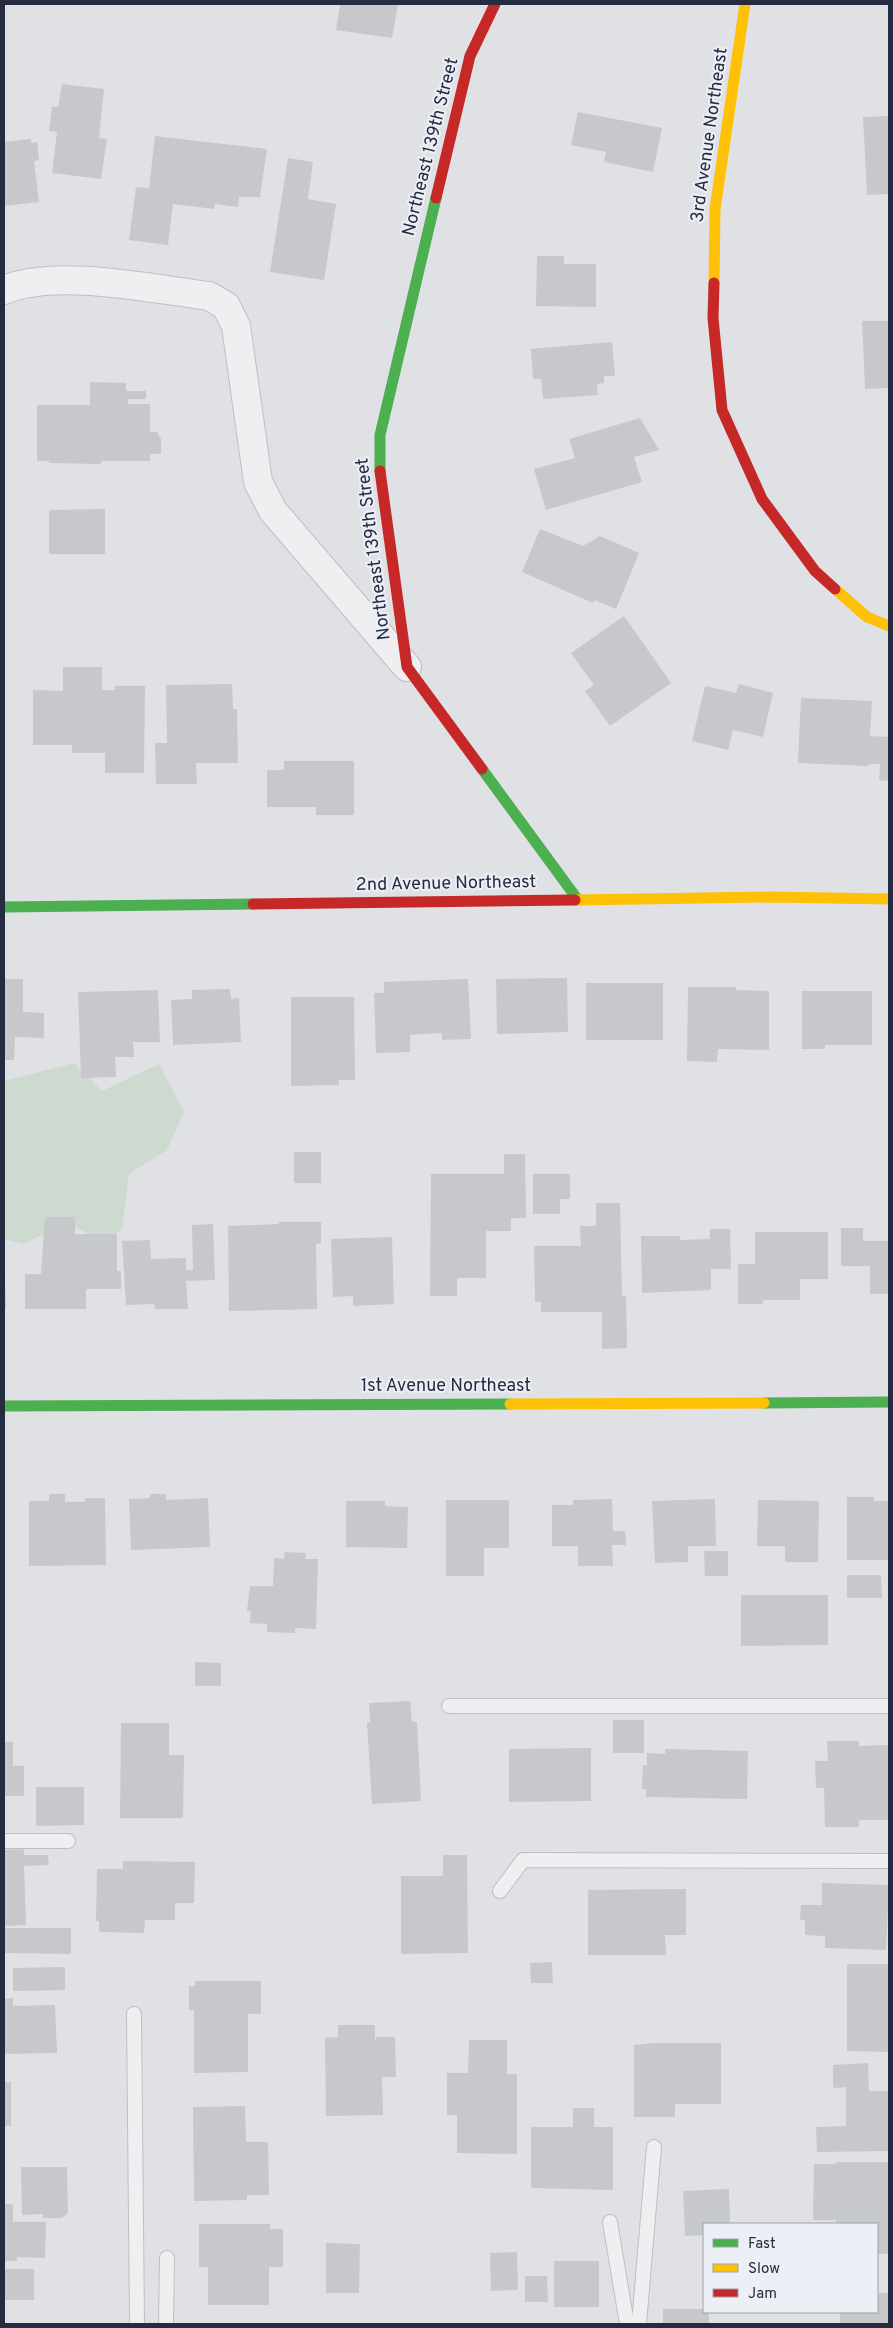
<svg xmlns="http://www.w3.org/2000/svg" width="893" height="2328" viewBox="0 0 893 2328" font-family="Overpass,sans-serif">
	<rect width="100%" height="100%" fill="#e0e1e5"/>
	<polygon fill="#ced9cf" points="74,1063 102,1091 159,1064 184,1112 167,1150 129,1174 122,1229 103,1243 68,1222 23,1244 4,1239 4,1081"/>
	<g fill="#c6c8cc">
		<polygon points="340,4 398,4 392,38 336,30"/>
		<polygon points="62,84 104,89 99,138 107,139 101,179 52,173 57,132 49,131 52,107 58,107"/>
		<polygon points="578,112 662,128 653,172 604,162 606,152 571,145"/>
		<polygon points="889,116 889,194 867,195 863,117"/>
		<polygon points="155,136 267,149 260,197 239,197 238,207 215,204 214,209 173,204 168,245 129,240 136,187 149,188"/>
		<polygon points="31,139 31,143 37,142 39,160 34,161 39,202 4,206 4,142"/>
		<polygon points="288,158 313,162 308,199 336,204 324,280 270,272"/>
		<polygon points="537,256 564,256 564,264 596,264 596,307 536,306"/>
		<polygon points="862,321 889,321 889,388 865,389"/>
		<polygon points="612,342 615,376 604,376 604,383 597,384 598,395 543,399 541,379 533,379 531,349"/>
		<polygon points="90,382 126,383 126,391 146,391 146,399 128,399 128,404 150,404 150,432 157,432 161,439 161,454 150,454 150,461 101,461 101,464 49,463 49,461 37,461 37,405 90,405"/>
		<polygon points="640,418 659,450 634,457 642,482 546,510 534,469 575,458 569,439"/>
		<polygon points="105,509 105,554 49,554 49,510"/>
		<polygon points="540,529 583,546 600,536 639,553 616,609 594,600 593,603 522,572"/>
		<polygon points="624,616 671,683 610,726 585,691 594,685 571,653"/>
		<polygon points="63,667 102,667 102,690 115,690 115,686 145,686 144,773 105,773 105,753 72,753 72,745 33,745 33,690 63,691"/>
		<polygon points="232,684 233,709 237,709 238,763 196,763 197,784 156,784 155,743 167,743 166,685"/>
		<polygon points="739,684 773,693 763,737 733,730 728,750 692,741 705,686 736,693"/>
		<polygon points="801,698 872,701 870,736 889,737 889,781 879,780 880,764 869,764 868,766 798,763"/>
		<polygon points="284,761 354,761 354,815 316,815 316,807 267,807 267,770 284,770"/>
		<polygon points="567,978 568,1032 497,1034 496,979"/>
		<polygon points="4,979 23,979 23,1012 44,1013 44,1038 15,1037 14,1060 4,1060"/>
		<polygon points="468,979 471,1039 442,1040 442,1033 410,1035 410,1052 376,1053 374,993 384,993 384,982"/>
		<rect x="586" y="983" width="77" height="57"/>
		<polygon points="688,987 736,987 736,990 769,991 769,1050 718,1049 717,1062 687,1061"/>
		<polygon points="230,989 231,999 239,998 241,1042 173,1045 171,1000 192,999 192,990"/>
		<polygon points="158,990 160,1042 133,1042 134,1057 115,1057 116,1077 81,1078 78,992"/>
		<polygon points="802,991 872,991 872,1045 825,1045 825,1049 802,1049"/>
		<polygon points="291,997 354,997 355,1080 339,1080 339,1085 291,1086"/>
		<rect x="294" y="1152" width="27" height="31"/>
		<polygon points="504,1154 525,1154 526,1218 511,1218 511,1231 486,1231 486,1278 457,1278 457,1296 430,1296 431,1174 504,1174"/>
		<polygon points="533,1174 570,1174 570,1199 560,1199 560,1214 533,1214"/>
		<polygon points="596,1203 620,1203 622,1296 626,1296 627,1348 602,1349 602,1312 541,1312 541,1302 535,1302 534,1246 581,1246 580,1226 596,1226"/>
		<polygon points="45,1217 75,1217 75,1234 117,1234 117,1271 121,1271 121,1289 86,1289 86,1309 25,1309 25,1274 41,1274"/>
		<polygon points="279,1222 321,1222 321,1243 316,1244 317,1309 229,1311 228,1226 279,1224"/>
		<polygon points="213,1224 215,1280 186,1281 188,1309 155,1309 154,1304 126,1305 122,1241 150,1240 151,1259 186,1258 186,1270 193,1270 192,1225"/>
		<polygon points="841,1228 863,1228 863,1241 889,1241 889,1294 870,1294 870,1266 841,1266"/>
		<polygon points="710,1229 730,1229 731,1269 711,1269 711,1290 642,1293 641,1236 680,1236 680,1240 710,1239"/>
		<polygon points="755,1232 828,1232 828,1279 800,1279 800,1300 763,1300 763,1304 738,1304 738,1264 755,1264"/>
		<polygon points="392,1237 394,1304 353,1306 353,1296 333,1297 331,1239"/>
		<polygon points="4,1250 6,1308 4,1308"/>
		<polygon points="49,1494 65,1494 65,1502 85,1502 85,1498 105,1498 106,1565 29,1566 29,1501 49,1501"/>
		<polygon points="150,1494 166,1494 166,1500 208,1498 210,1547 131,1550 129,1499 150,1498"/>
		<polygon points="847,1497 874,1497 874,1501 889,1501 889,1560 847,1560"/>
		<polygon points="612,1499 613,1531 625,1531 626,1545 612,1545 613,1566 578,1566 578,1546 552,1546 552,1505 573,1505 573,1500"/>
		<polygon points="715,1499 716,1546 688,1546 688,1562 655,1563 652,1501"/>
		<polygon points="446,1500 509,1500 509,1548 484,1548 484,1576 446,1576"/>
		<polygon points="758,1500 819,1501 818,1562 785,1562 785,1546 757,1546"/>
		<polygon points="346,1501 385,1501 385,1506 408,1507 407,1548 346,1547"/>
		<polygon points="704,1551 728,1551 728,1576 705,1576"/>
		<polygon points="285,1552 306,1553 305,1559 318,1559 316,1629 295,1628 295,1633 267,1632 267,1624 250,1623 251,1611 247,1611 250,1586 273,1586 274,1558 284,1559"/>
		<polygon points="847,1575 881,1575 882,1598 847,1598"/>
		<polygon points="741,1595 828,1595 828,1645 741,1646"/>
		<polygon points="195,1662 221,1663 221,1686 195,1686"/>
		<polygon points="410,1701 412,1722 417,1722 421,1801 372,1804 367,1723 370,1722 369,1703"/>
		<rect x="613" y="1720" width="31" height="33"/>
		<polygon points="121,1723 169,1723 169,1755 184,1755 183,1818 120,1818"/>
		<polygon points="827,1741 859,1741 859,1746 889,1745 889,1820 859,1820 859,1827 825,1827 824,1788 816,1788 815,1761 828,1761"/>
		<polygon points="4,1742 13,1742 13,1766 24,1766 24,1796 4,1796"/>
		<polygon points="591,1748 591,1801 509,1802 509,1749"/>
		<polygon points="665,1749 748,1751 747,1799 646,1797 646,1789 642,1789 643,1765 647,1765 647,1753 665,1754"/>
		<polygon points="36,1787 84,1787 84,1825 36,1826"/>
		<polygon points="24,1849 24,1855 48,1855 49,1865 24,1866 26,1925 4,1926 4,1850"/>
		<polygon points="443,1855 467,1855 468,1953 401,1954 401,1876 443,1876"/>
		<polygon points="123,1861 195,1862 194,1903 175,1903 175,1920 145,1920 144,1933 99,1932 99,1921 96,1921 97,1869 123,1869"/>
		<polygon points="822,1883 889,1885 886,1950 825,1948 825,1936 805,1935 805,1920 800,1920 801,1905 822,1905"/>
		<polygon points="686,1889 686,1935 665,1935 666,1955 588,1955 588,1890"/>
		<polygon points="4,1928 71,1928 71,1954 4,1953"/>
		<polygon points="552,1962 553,1983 531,1983 530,1963"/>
		<polygon points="847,1964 889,1964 889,2052 847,2051"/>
		<polygon points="65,1967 65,1990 13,1991 13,1968"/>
		<polygon points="195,1981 261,1981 261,2014 248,2014 248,2072 194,2073 194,2010 189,2010 189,1986 195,1986"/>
		<polygon points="13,1998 13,2006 55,2005 57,2053 4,2054 4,1999"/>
		<polygon points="338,2025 375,2025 375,2042 377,2037 395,2037 396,2077 382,2077 383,2115 326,2116 325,2038 338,2037"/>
		<polygon points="469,2040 507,2040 507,2074 517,2074 517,2154 457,2153 457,2115 447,2115 447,2073 468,2073"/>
		<polygon points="654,2043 721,2043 721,2104 675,2104 675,2117 634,2117 634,2045"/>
		<polygon points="868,2063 869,2091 889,2091 889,2151 817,2152 816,2127 846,2126 846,2087 833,2088 833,2065"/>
		<rect x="4" y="2082" width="7" height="44"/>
		<polygon points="245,2106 246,2142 268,2142 269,2195 247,2195 247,2200 194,2201 193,2107"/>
		<polygon points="573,2108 594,2108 594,2127 613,2127 613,2190 531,2188 531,2127 573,2127"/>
		<polygon points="836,2162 889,2162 889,2254 877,2254 877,2224 836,2224 836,2220 813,2220 814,2164 836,2164"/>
		<polygon points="21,2167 67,2167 68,2213 62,2218 43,2218 43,2214 22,2215"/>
		<polygon points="729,2189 730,2224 704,2224 704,2235 685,2236 683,2191"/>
		<polygon points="4,2204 13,2204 13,2222 46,2222 45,2258 17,2257 17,2261 4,2261"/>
		<polygon points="199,2224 270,2224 270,2229 283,2229 283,2267 269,2267 269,2305 208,2305 208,2267 199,2267"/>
		<polygon points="326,2243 360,2244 359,2293 326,2293"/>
		<polygon points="517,2252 518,2290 491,2291 490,2253"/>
		<rect x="554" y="2261" width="45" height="46"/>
		<rect x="4" y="2269" width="30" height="31"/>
		<polygon points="525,2276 547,2276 548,2302 525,2302"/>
		<polygon points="877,2293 889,2293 889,2324 840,2324 840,2312 877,2312"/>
		<polygon points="663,2309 704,2309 704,2312 709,2312 709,2324 663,2324"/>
	</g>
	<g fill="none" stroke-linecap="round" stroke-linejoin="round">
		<defs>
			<g id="lane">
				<polyline points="449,1706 889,1706"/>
				<polyline points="4,1841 68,1841"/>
				<polyline points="500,1891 523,1860 889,1861"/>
				<polyline points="134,2014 137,2324"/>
				<polyline points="610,2222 627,2324"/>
				<polyline points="166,2324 167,2258"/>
				<polyline points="639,2324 654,2147"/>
			</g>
			<path id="street" d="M4,290C56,268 153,289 209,296L226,306L236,326L258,482L273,511L407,667"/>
		</defs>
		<use href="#lane" stroke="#bebfc3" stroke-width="16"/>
		<use href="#street" stroke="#bebfc3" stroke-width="30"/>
		<use href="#lane" stroke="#efeff2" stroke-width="14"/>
		<use href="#street" stroke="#efeff2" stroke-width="28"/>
		<g stroke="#4caf50" stroke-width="11">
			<polyline points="380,471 380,435 436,198"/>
			<polyline points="482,769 578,900"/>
			<polyline points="4,907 253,904"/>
			<polyline points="764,1403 889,1402"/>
			<polyline points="4,1406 510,1404"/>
		</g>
		<g stroke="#ffc107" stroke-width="11">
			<polyline points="714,283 715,209 745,4"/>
			<polyline points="835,589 867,617 889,626"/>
			<polyline points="575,900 772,897 889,899"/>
			<polyline points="510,1404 764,1403"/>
		</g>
		<g stroke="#c62828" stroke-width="11">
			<polyline points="436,198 470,56 495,4"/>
			<polyline points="714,283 713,318 722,410 762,499 815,571 835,589"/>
			<polyline points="380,471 407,667 482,769"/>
			<polyline points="253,904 575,900"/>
		</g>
	</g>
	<g text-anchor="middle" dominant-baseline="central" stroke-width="4" stroke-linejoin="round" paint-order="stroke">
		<g font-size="18" fill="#252c40" stroke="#eceff6">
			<text transform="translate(710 135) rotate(-82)">3rd Avenue Northeast</text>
			<text transform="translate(431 147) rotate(-76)">Northeast 139th Street</text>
			<text transform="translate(374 549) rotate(-97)">Northeast 139th Street</text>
			<text transform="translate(446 884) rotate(-1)">2nd Avenue Northeast</text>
			<text x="446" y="1386">1st Avenue Northeast</text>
		</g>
	</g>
	<rect width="893" height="2328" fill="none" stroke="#252c40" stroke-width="10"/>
	<rect x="703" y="2223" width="175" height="90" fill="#eceff6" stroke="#9ca1ad"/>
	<rect x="713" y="2239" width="25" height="8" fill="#4caf50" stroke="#9ca1ad"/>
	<text x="748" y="2248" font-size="15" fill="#252c40">Fast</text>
	<rect x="713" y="2264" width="25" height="8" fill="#ffc107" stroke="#9ca1ad"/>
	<text x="748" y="2273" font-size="15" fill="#252c40">Slow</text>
	<rect x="713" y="2289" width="25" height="8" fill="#c62828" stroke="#9ca1ad"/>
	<text x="748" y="2298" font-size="15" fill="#252c40">Jam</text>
</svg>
